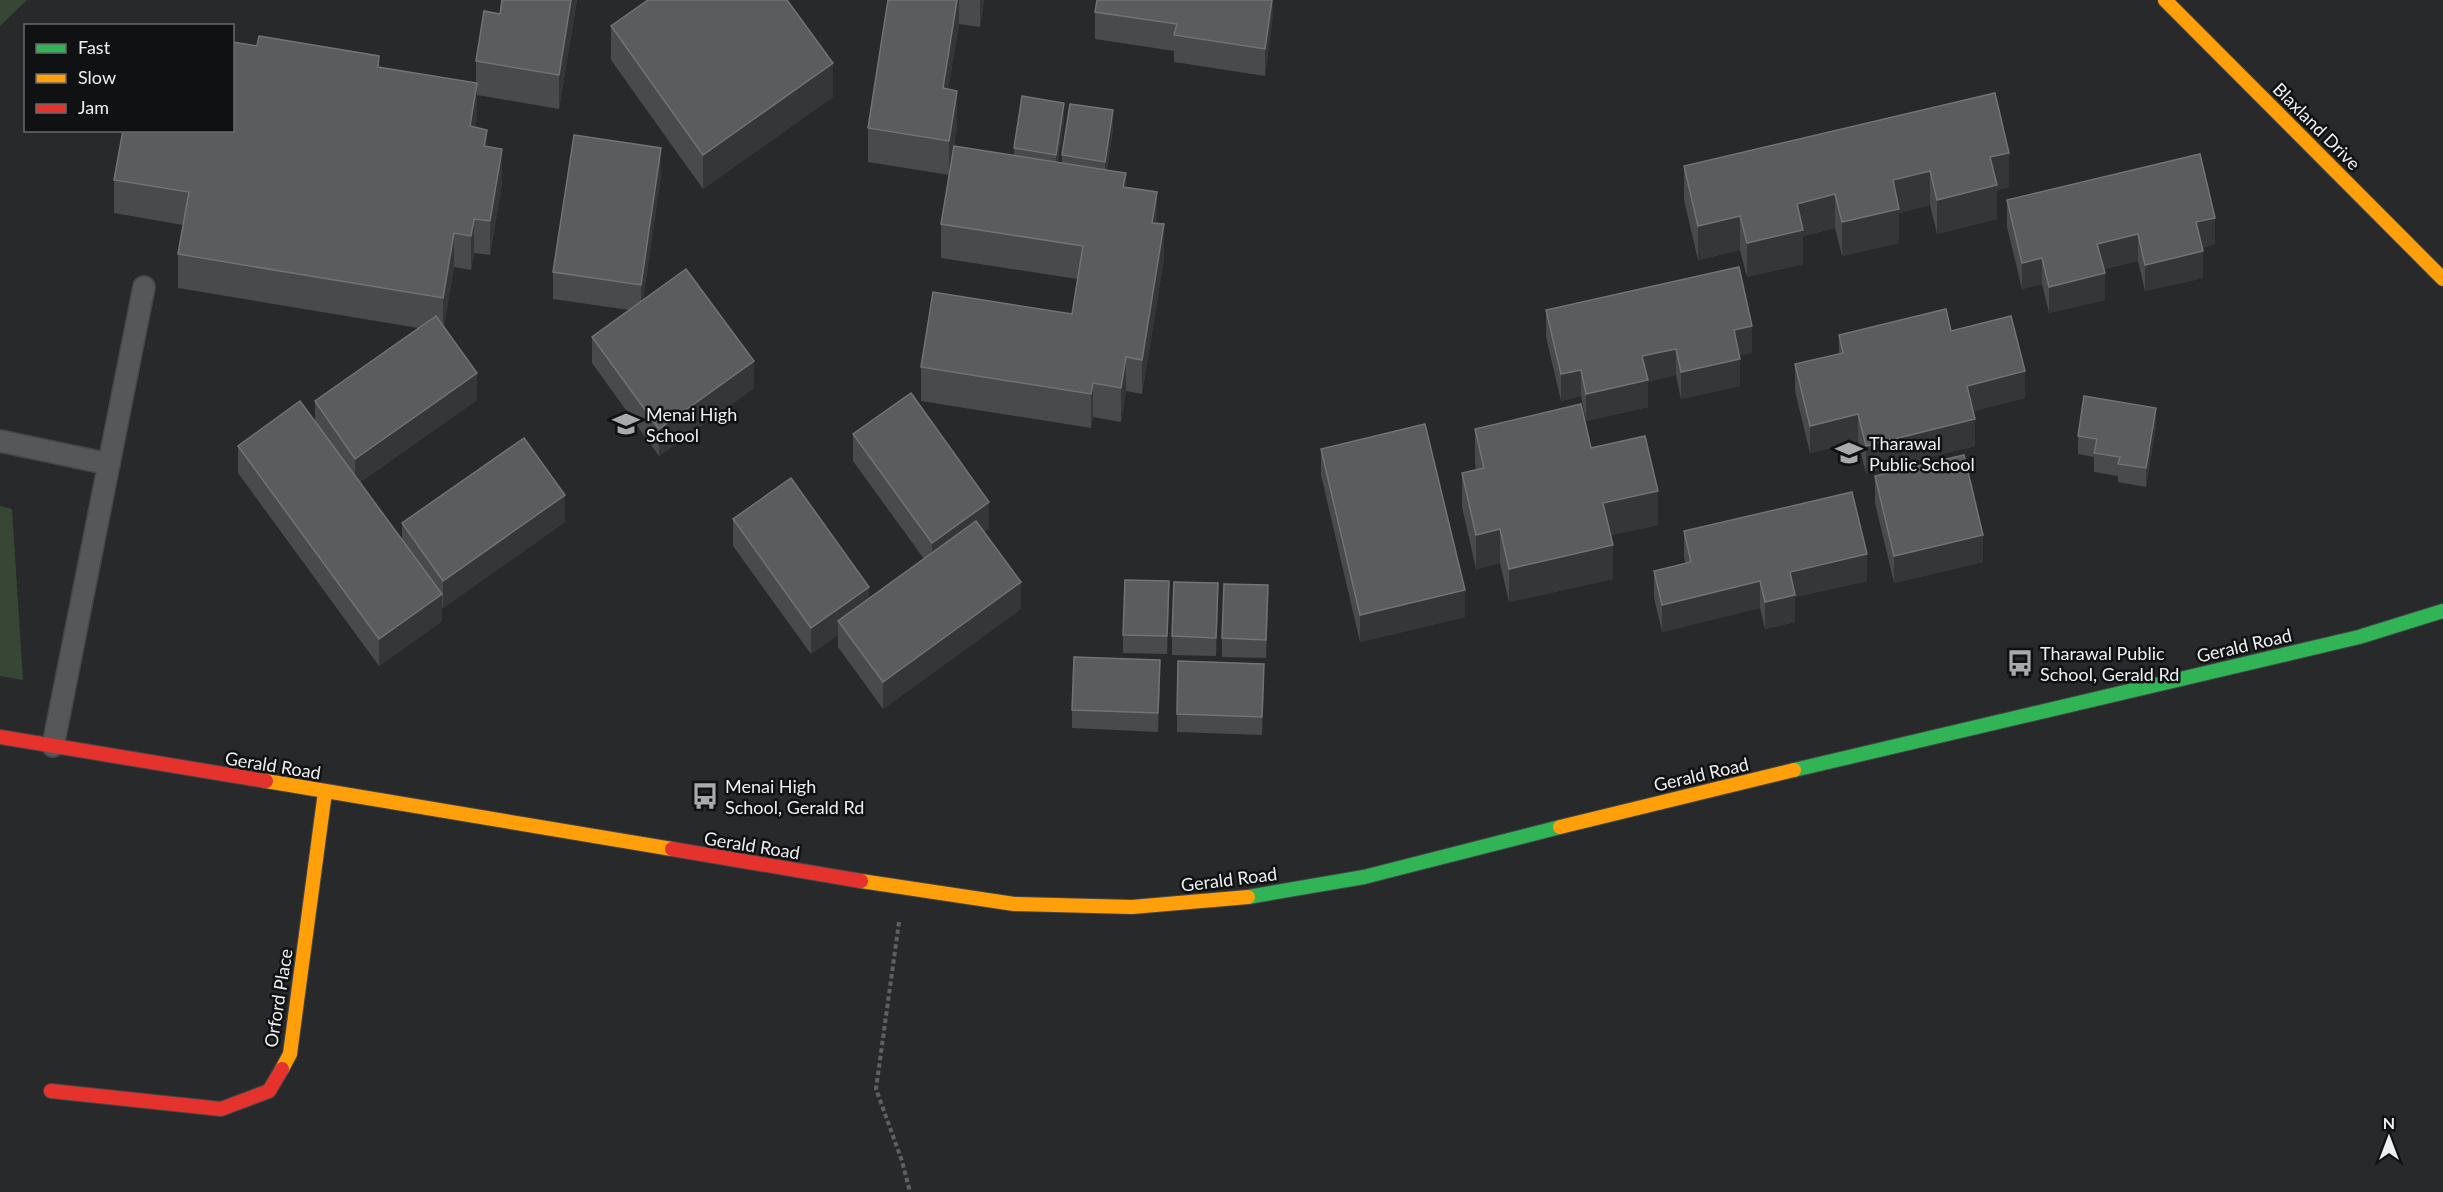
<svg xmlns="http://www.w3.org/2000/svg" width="2443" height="1192" viewBox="0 0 2443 1192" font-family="Lato,sans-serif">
	<rect width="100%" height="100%" fill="#27292b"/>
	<g fill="#384735">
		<polygon points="0,0 27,0 0,26"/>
		<polygon points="0,506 12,509 23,680 0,676"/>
	</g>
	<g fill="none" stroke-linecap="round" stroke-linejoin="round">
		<defs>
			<g id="lane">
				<polyline points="0,441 109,464"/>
				<polyline points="53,746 144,287"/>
			</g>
			<g id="fast">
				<polyline points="1794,770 2359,637 2443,611"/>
				<polyline points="1248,897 1364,877 1560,827"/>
			</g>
			<g id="slow">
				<polyline points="2165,0 2443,279"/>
				<polyline points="266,781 672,849"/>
				<polyline points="1560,827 1794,770"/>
				<polyline points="861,881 1014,904 1132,907 1248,897"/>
				<polyline points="282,1069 290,1054 325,792"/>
			</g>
			<g id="jam">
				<polyline points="0,737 266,781"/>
				<polyline points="672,849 861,881"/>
				<polyline points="51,1091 221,1109 269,1091 282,1069"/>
			</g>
		</defs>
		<use href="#lane" stroke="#454648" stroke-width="24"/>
		<use href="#fast" stroke="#454648" stroke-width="16"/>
		<use href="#slow" stroke="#454648" stroke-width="16"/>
		<use href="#jam" stroke="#454648" stroke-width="16"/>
		<polyline stroke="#5e6061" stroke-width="4" stroke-dasharray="4.5 3" stroke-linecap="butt" points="899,922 876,1089 902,1161 910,1192"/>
		<use href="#lane" stroke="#565759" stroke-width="21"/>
		<use href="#fast" stroke="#30b455" stroke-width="14"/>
		<use href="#slow" stroke="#ff9f0a" stroke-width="14"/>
		<use href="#jam" stroke="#e5322d" stroke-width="14"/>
	</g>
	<g fill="#484a4c">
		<polygon points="502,0 577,0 559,109 477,95 477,117 475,127 487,146 502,183 490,255 474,253 471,270 454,267 444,326 477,400 360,482 402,540 402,523 565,522 443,608 442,606 442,621 379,666 238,473 238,446 315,420 315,401 418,328 178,288 178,254 183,225 114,213 114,180 379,67 476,83 476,61 500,14"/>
		<polygon points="888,0 984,0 980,27 959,24 948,89 957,125 954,146 1014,156 1014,148 1064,121 1058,162 1062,163 1062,155 1113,129 1107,170 1126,188 1157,223 1164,258 1142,394 1126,391 1121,422 1093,417 1091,428 921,401 921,367 1072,314 1077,279 941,258 941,224 949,175 868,162 868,128"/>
		<polygon points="1273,0 1273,15 1265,76 1174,62 1174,51 1095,39 1095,12"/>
		<polygon points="611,26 833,97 703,189 611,60"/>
		<polygon points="1995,93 2009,187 1997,190 1997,219 1937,234 1930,205 1899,213 1899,243 1842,256 1835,228 1803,236 1803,264 1747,277 1740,250 1698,260 1684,200 1684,166"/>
		<polygon points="661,175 643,300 754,388 659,456 592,363 592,337 629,310 553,299 553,272"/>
		<polygon points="2007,200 2215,244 2202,248 2203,278 2145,291 2138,261 2104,269 2105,300 2049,313 2042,284 2022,289 2007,227"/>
		<polygon points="1546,310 1752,353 1739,355 1740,386 1681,399 1676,375 1648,382 1648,407 1586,421 1581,396 1561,401 1546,337"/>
		<polygon points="1951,331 2025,398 1973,411 1975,446 1866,473 1858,441 1810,453 1795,391 1795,364 1839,354 1839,335"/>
		<polygon points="2156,426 2146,487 2118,482 2118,476 2094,472 2094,457 2078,454 2078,436"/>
		<polygon points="1475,429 1591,448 1658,525 1611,535 1613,579 1509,602 1500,563 1476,569 1462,507 1462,473 1476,470 1475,463"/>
		<polygon points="853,434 989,528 984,532 1021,609 883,709 838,647 838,635 811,654 733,546 733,519 869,598 924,559 853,461"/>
		<polygon points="1321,449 1465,617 1360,642 1321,475"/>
		<polygon points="1875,476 1983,562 1894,583 1875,503"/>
		<polygon points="1684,531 1867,581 1795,597 1795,622 1765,629 1760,608 1662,632 1654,598 1654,571 1686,564 1684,558"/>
		<polygon points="1169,600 1167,654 1123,653 1123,635"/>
		<polygon points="1218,602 1216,656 1172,655 1172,636"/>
		<polygon points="1268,604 1266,658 1222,657 1222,638"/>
		<polygon points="1160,678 1158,732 1072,728 1072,710"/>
		<polygon points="1264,682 1262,735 1177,732 1177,714"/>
	</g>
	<g fill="#343638">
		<polygon points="571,0 577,0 559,109 559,75"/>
		<polygon points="957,0 959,0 959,24 943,122 943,88"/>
		<polygon points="980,0 984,0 980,27"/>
		<polygon points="1272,0 1273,0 1273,15 1265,76 1265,49"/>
		<polygon points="833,63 833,97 703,189 703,155"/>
		<polygon points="477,83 477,117 470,160 470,126"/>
		<polygon points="957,91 957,125 949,175 949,141"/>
		<polygon points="1064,103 1064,121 1056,173 1056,155"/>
		<polygon points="1113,110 1113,129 1105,181 1105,162"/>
		<polygon points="487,130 487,163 484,146"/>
		<polygon points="661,148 661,175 641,312 641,285"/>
		<polygon points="502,149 502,183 490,255 490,221"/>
		<polygon points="2009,153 2009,187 1997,190 1997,219 1937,234 1937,200 1990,157"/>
		<polygon points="1930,171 1930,205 1899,213 1899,243 1842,256 1842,222 1893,180"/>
		<polygon points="1126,173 1126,207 1123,187"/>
		<polygon points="1157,192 1157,226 1152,223"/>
		<polygon points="1835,194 1835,228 1803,236 1803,264 1747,277 1747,243 1797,204"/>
		<polygon points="1740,216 1740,250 1698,260 1698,226"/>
		<polygon points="2215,218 2215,244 2196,249 2196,222"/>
		<polygon points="474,219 474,253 471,270 471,236"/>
		<polygon points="1164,224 1164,258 1142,394 1142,360"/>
		<polygon points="454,233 454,267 443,332 443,298"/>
		<polygon points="2138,234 2138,261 2097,270 2097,244"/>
		<polygon points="2203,251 2203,278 2145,291 2145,265"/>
		<polygon points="2042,258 2042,284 2022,289 2022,263"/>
		<polygon points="2105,273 2105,300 2049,313 2049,287"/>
		<polygon points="1752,326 1752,353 1734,356 1734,330"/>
		<polygon points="1676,349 1676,375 1648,382 1648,407 1586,421 1586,394 1642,356"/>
		<polygon points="1126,357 1126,391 1121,422 1121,388"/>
		<polygon points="1740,359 1740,386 1681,399 1681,372"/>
		<polygon points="754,361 754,388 659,456 659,429"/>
		<polygon points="1581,370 1581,396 1561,401 1561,374"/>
		<polygon points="2025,371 2025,398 1967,413 1967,386"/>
		<polygon points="477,373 477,400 355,485 355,459"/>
		<polygon points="1093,383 1093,417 1091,428 1091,394"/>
		<polygon points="2156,408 2156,426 2146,487 2146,468"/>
		<polygon points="1858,414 1858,441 1810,453 1810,426"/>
		<polygon points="1975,419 1975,446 1866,473 1866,446"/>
		<polygon points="1658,491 1658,525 1603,537 1603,503"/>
		<polygon points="565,495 565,522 443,608 443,581"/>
		<polygon points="989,502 989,528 932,570 932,543"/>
		<polygon points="1500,529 1500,563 1476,569 1476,535"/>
		<polygon points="1983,535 1983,562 1894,583 1894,556"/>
		<polygon points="1613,545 1613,579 1509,602 1509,569"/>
		<polygon points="1867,554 1867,581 1795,597 1795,622 1765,629 1765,602 1790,572"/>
		<polygon points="1169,581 1169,600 1167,654 1167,636"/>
		<polygon points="1760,581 1760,608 1662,632 1662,605"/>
		<polygon points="1021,582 1021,609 883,709 883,682"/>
		<polygon points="1218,583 1218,602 1216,656 1216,638"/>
		<polygon points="869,587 869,613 838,621 838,635 811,654 811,628"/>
		<polygon points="1465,590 1465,617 1360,642 1360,615"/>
		<polygon points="442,594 442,621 379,666 379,639"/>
		<polygon points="1160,660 1160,678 1158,732 1158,713"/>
		<polygon points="1264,664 1264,682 1262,735 1262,717"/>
	</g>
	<g fill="#5a5c5e" stroke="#717375" stroke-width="1.5">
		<polygon points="502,0 571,0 559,75 476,61 484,11 500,14"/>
		<polygon points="648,0 787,0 833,63 703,155 611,26"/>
		<polygon points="888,0 957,0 943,88 957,91 949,141 868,128"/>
		<polygon points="1097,0 1272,0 1265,49 1174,35 1177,24 1095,12"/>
		<polygon points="259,36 379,56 378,67 477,83 470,126 487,130 484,146 502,149 490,221 474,219 471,236 454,233 443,298 178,254 189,192 114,180 123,130 232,130 232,42 257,46"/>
		<polygon points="1995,93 2009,153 1990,157 1997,185 1937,200 1930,171 1893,180 1899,209 1842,222 1835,194 1797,204 1803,230 1747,243 1740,216 1698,226 1684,166"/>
		<polygon points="1022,96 1064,103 1056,155 1014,148"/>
		<polygon points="1070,104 1113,110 1105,162 1062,155"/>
		<polygon points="574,135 661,148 641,285 553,272"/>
		<polygon points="954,146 1126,173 1123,187 1157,192 1152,223 1164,224 1142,360 1126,357 1121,388 1093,383 1091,394 921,367 933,292 1072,314 1083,246 941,224"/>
		<polygon points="2200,154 2215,218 2196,222 2203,251 2145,265 2138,234 2097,244 2105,273 2049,287 2042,258 2022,263 2007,200"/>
		<polygon points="1739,267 1752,326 1734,330 1740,359 1681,372 1676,349 1642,356 1648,380 1586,394 1581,370 1561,374 1546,310"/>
		<polygon points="686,269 754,361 659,429 592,337"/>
		<polygon points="1946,309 1951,331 2011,316 2025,371 1967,386 1975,419 1866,446 1858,414 1810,426 1795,364 1843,353 1839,335"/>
		<polygon points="436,316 477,373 355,459 315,401"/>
		<polygon points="911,393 989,502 932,543 853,434"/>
		<polygon points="2084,396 2156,408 2146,468 2118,464 2120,457 2094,453 2097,439 2078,436"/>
		<polygon points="300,401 442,594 379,639 238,446"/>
		<polygon points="1581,404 1591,448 1645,436 1658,491 1603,503 1613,545 1509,569 1500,529 1476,535 1462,473 1484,468 1475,429"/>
		<polygon points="1425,424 1465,590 1360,615 1321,449"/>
		<polygon points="524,438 565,495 443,581 402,523"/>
		<polygon points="1964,455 1983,535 1894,556 1875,476"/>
		<polygon points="791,478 869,587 811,628 733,519"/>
		<polygon points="1852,492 1867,554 1790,572 1795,595 1765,602 1760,581 1662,605 1654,571 1691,562 1684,531"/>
		<polygon points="976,521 1021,582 883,682 838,621"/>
		<polygon points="1125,580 1169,581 1167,636 1123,635"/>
		<polygon points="1174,582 1218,583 1216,638 1172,636"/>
		<polygon points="1224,584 1268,585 1266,640 1222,638"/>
		<polygon points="1074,657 1160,660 1158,713 1072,710"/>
		<polygon points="1178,661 1264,664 1262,717 1177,714"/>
	</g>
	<defs>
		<symbol id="school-bare" viewBox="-9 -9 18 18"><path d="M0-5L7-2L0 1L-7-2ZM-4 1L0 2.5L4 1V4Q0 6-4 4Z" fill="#a8aaac" stroke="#101112" stroke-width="2.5" paint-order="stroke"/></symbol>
		<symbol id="bus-bare" viewBox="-9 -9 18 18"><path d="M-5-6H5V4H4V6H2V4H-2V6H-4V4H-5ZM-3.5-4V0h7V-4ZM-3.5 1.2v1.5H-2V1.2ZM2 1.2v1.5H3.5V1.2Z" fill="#a8aaac" stroke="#101112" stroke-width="2.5" paint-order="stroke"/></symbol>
	</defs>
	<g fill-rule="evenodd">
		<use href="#school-bare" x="607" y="405" width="38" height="38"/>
		<use href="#school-bare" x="1830" y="434" width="38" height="38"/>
		<use href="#bus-bare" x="2001" y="644" width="38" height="38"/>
		<use href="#bus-bare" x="686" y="777" width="38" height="38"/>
	</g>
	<g text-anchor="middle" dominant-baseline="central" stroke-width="5" stroke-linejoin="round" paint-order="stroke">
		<g font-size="18" fill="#eeeff2" stroke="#101112">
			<text transform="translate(2317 126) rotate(45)">Blaxland Drive</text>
			<text transform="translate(2244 645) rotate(-13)">Gerald Road</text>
			<text transform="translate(273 765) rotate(9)">Gerald Road</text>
			<text transform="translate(1701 774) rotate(-13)">Gerald Road</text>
			<text transform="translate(752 845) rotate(9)">Gerald Road</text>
			<text transform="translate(1229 879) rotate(-7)">Gerald Road</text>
			<text transform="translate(278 998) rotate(-81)">Orford Place</text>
		</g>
		<g font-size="18" fill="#eeeff2" stroke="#101112" text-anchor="start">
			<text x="646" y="414">Menai High<tspan x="646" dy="21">School</tspan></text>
			<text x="1869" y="443">Tharawal<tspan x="1869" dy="21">Public School</tspan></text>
			<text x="2040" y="653">Tharawal Public<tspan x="2040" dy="21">School, Gerald Rd</tspan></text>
			<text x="725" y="786">Menai High<tspan x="725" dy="21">School, Gerald Rd</tspan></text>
		</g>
	</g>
	<rect x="24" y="24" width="210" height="108" fill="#101112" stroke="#696a6c" stroke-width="1.5"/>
	<rect x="36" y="44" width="30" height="9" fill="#30b455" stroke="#696a6c" stroke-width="1.5"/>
	<text x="78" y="54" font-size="18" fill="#eeeff2">Fast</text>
	<rect x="36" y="74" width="30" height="9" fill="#ff9f0a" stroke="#696a6c" stroke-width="1.5"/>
	<text x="78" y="84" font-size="18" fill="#eeeff2">Slow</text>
	<rect x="36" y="104" width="30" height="9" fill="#e5322d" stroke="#696a6c" stroke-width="1.5"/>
	<text x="78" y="114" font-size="18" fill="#eeeff2">Jam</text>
	<g transform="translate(2389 1138)" stroke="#101112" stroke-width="4.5" paint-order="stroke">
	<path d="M0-4.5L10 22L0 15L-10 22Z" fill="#eeeff2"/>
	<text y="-9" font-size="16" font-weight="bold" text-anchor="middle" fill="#eeeff2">N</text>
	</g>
</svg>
